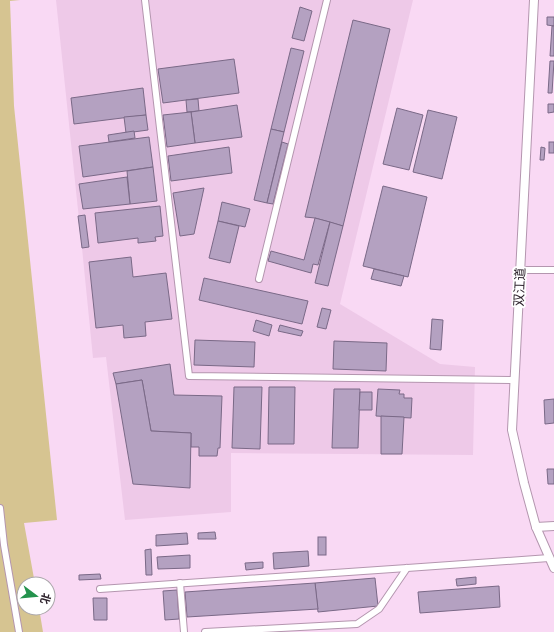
<svg xmlns="http://www.w3.org/2000/svg" width="554" height="632" viewBox="0 0 554 632" font-family="Spectral,'Noto Sans SC',serif">
	<rect width="100%" height="100%" fill="#f9d9f4"/>
	<polygon fill="#eec9e8" points="56,0 413,0 340,304 440,364 475,367 473,455 231,453 231,512 125,520 106,357 93,358 82,248"/>
	<polygon fill="#d6c491" points="0,0 20,0 10,1 14,106 57,520 24,523 35,584 24,584 24,608 39,608 43,632 0,632"/>
	<g fill="#b4a1c1" stroke="#7a6987">
		<polygon points="300,7 312,11 304,41 292,38"/>
		<polygon points="547,17 554,17 554,26 547,25"/>
		<polygon points="353,20 390,29 343,226 315,218 305,217"/>
		<polygon points="552,26 554,26 554,56 550,56"/>
		<polygon points="291,48 304,51 284,132 271,129"/>
		<polygon points="234,59 239,93 163,103 158,69"/>
		<polygon points="550,61 554,61 552,93 548,93"/>
		<polygon points="143,88 146,115 74,124 71,98"/>
		<polygon points="198,99 199,111 187,112 186,100"/>
		<polygon points="548,104 554,104 554,112 548,113"/>
		<polygon points="237,105 242,137 195,143 191,112"/>
		<polygon points="397,108 423,115 409,170 383,164"/>
		<polygon points="428,110 457,117 442,179 413,172"/>
		<polygon points="191,112 195,143 167,147 163,115"/>
		<polygon points="146,115 148,130 126,133 124,117"/>
		<polygon points="271,129 284,132 267,203 254,200"/>
		<polygon points="134,131 135,138 109,142 108,135"/>
		<polygon points="149,137 153,167 83,177 79,146"/>
		<polygon points="282,142 288,144 273,204 267,203"/>
		<rect x="549" y="142" width="5" height="11"/>
		<polygon points="229,147 232,173 171,181 168,156"/>
		<polygon points="541,147 545,148 544,160 540,160"/>
		<polygon points="153,167 157,201 130,204 127,171"/>
		<polygon points="127,177 130,204 83,209 79,184"/>
		<polygon points="383,186 427,197 408,277 363,266"/>
		<polygon points="204,188 194,234 180,236 173,193"/>
		<polygon points="222,202 250,209 245,227 218,221"/>
		<polygon points="160,206 163,236 155,237 156,241 138,243 138,238 98,243 95,213"/>
		<polygon points="85,215 89,247 82,248 78,216"/>
		<polygon points="315,218 330,222 318,265 313,264 311,273 268,261 271,251 304,260"/>
		<polygon points="218,221 239,226 230,263 209,258"/>
		<polygon points="330,222 343,226 328,286 315,283"/>
		<polygon points="131,257 133,277 166,273 172,319 145,322 146,336 124,338 123,325 96,328 89,262"/>
		<polygon points="374,269 404,276 401,286 371,279"/>
		<polygon points="204,278 308,301 302,324 199,300"/>
		<polygon points="322,308 331,310 326,329 317,327"/>
		<polygon points="432,319 443,320 441,350 430,349"/>
		<polygon points="256,320 272,325 269,336 253,331"/>
		<polygon points="280,325 303,331 301,336 278,331"/>
		<polygon points="195,340 255,342 254,367 194,365"/>
		<polygon points="334,341 387,343 386,371 333,369"/>
		<polygon points="170,364 174,395 222,396 220,448 218,448 217,456 199,456 199,447 191,447 191,433 151,431 142,380 116,384 113,373"/>
		<polygon points="142,380 151,431 191,433 190,488 133,484 116,384"/>
		<polygon points="234,387 262,387 260,449 232,448"/>
		<polygon points="269,387 295,387 294,444 268,444"/>
		<polygon points="334,389 360,389 358,448 332,448"/>
		<polygon points="378,389 400,390 399,394 404,394 404,398 412,398 411,418 376,416"/>
		<polygon points="360,392 372,392 372,410 359,410"/>
		<polygon points="554,399 554,423 545,424 544,400"/>
		<polygon points="381,416 404,417 402,454 381,454"/>
		<polygon points="547,469 554,469 554,484 548,484"/>
		<polygon points="215,532 216,539 198,539 198,533"/>
		<polygon points="187,533 188,544 156,546 156,535"/>
		<rect x="318" y="537" width="8" height="18"/>
		<polygon points="151,549 152,575 146,575 145,550"/>
		<polygon points="308,551 309,566 274,569 273,553"/>
		<polygon points="190,555 190,568 158,569 157,557"/>
		<polygon points="263,562 263,568 246,570 245,563"/>
		<polygon points="100,574 101,579 79,580 79,575"/>
		<polygon points="476,577 476,584 457,586 456,579"/>
		<polygon points="375,578 378,606 318,612 315,583"/>
		<polygon points="315,583 318,609 187,617 185,592"/>
		<polygon points="499,586 500,607 420,613 418,592"/>
		<polygon points="177,590 179,619 165,620 163,591"/>
		<polygon points="93,598 107,598 107,620 94,620"/>
	</g>
	<g fill="none" stroke-linecap="round" stroke-linejoin="round">
		<defs>
			<g id="minor">
				<polyline points="145,0 189,376 515,380"/>
				<polyline points="521,270 554,270"/>
				<polyline points="259,279 327,0"/>
				<polyline points="0,508 4,545 19,632"/>
				<polyline points="180,583 184,632"/>
				<polyline points="100,589 407,568 549,558"/>
				<polyline points="205,632 357,624 379,609 407,568"/>
			</g>
			<g id="major">
				<polyline points="534,0 512,430 524,483 536,527 554,568"/>
				<polyline points="536,527 554,526"/>
			</g>
		</defs>
		<use href="#minor" stroke="#b496af" stroke-width="8"/>
		<use href="#major" stroke="#b496af" stroke-width="10"/>
		<use href="#minor" stroke="#fff" stroke-width="6"/>
		<use href="#major" stroke="#fff" stroke-width="8"/>
	</g>
	<g text-anchor="middle" dominant-baseline="central" stroke-width="3.5" stroke-linejoin="round" paint-order="stroke">
		<g font-size="13" fill="#2e232d" stroke="#fff">
			<text transform="translate(520 287) rotate(-87)">双江道</text>
		</g>
	</g>
	<g transform="translate(36 596) rotate(106)"><circle r="19" fill="#ffffff" stroke="#aba7ab"/>
	<path d="M0-3L7 15L0 10L-7 15Z" fill="#24934d"/>
	<text y="-6" font-size="11" font-weight="bold" text-anchor="middle" fill="#2e232d">北</text>
	</g>
</svg>
